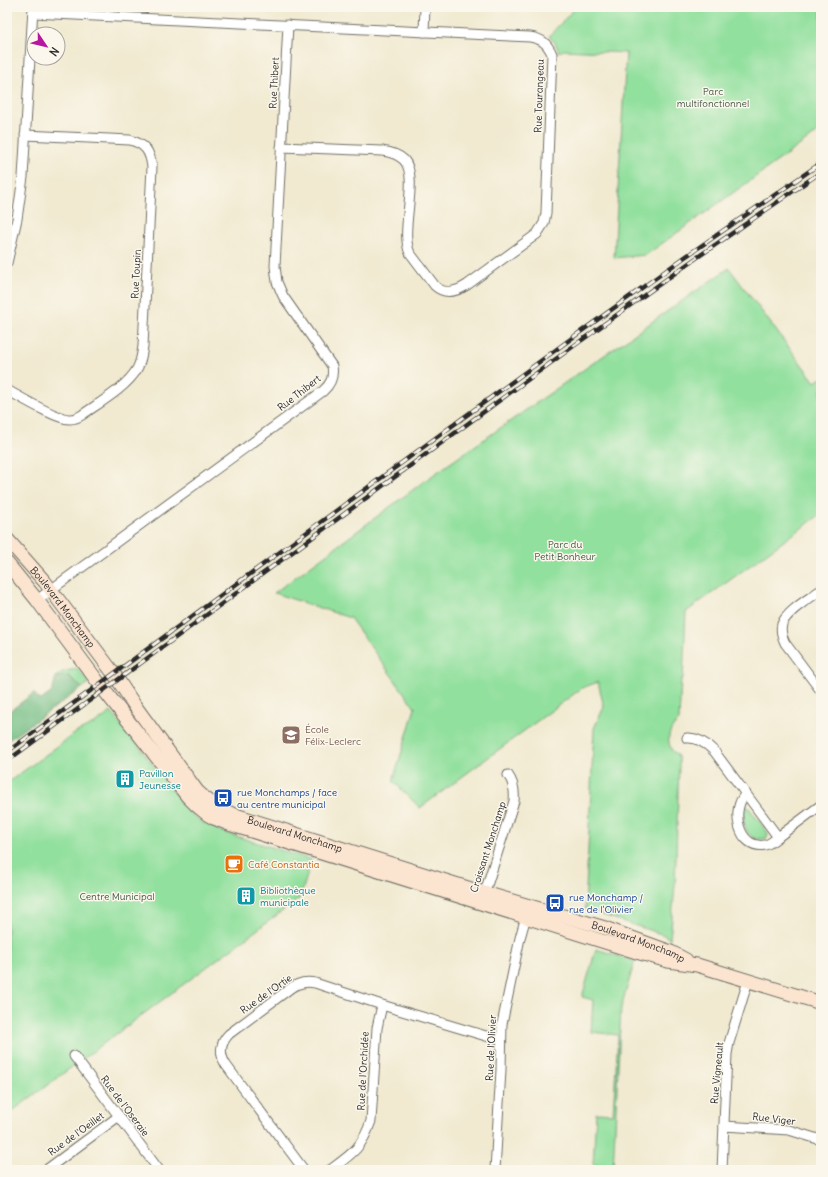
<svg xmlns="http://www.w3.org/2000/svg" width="828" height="1177" viewBox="0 0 828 1177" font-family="Delius,sans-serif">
	<rect width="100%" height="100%" fill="#fbf7ec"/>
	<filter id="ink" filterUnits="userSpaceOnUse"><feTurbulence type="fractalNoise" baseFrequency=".025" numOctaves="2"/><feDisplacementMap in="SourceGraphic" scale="8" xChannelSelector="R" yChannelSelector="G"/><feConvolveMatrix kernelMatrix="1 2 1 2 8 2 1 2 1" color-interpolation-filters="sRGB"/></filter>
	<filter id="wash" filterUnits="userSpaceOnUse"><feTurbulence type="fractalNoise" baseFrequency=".012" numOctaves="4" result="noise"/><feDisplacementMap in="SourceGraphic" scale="16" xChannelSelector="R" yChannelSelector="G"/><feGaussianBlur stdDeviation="0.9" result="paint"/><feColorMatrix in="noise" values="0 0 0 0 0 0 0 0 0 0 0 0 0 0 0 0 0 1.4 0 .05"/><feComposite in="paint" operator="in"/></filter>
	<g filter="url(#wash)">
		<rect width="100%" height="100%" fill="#f1ead1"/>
		<g fill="#92e09e" stroke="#5e8664">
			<polygon points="576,7 821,7 821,130 646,255 614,258 626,53 564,50 559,52 555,43 549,36"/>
			<path d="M729,268L815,382L821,378V514L686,612L683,679H681L679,721C670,728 665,739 672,750C673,752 677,754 678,757C680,759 679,764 679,766L675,885L670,939L664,935L585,909L594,728L604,707L598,682L582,688L420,808L393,781L415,708L350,618L274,593L426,480Z"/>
			<polygon points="78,668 89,683 82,688 69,676 56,677 60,673"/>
			<polygon points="111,712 141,749 188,811 202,822 223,832 312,860 300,898 7,1115 7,783 77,732 96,723"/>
			<path d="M746,806L749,808L766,830L768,833L767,838C746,844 740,822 746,806Z"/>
			<polygon points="596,949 635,961 621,1007 613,1170 597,1170 597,1165 593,1165 596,1113 613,1114 618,1035 591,1032 593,1000 582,997"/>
		</g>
		<polygon fill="#75be85" stroke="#507458" points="69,676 82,688 7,741 7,713 34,693 40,701 52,692 56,677"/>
	</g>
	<g filter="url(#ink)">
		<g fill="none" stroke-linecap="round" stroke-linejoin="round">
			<defs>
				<g id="street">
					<path d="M33,13L530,37C542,39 547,43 552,54L546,213L544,223L537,234L467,285C456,292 445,295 435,286L410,253C399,231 420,178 404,160C398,154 390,152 382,151L281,147"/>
					<polyline points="424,32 425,7"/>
					<polyline points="7,263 17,219 23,177 33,8"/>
					<path d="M7,390C20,397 58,420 70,419C75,419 79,417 82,415C99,403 127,387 137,369C141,362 142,354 143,346L152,167C150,151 145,144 130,140L25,135"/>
					<path d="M821,590C810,598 787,611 782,624C780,631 782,637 785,643L821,691"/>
					<path d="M37,600L323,391C331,384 334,377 332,366L283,296L277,282L275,266L288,25"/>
					<path d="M687,738C698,737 707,744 714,751L778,837L821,805"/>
					<path d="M746,794C730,808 738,850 765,845C770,844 774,840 778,837"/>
					<path d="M483,898L514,801C515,791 514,783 508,775"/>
					<polyline points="74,1056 159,1170"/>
					<polyline points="724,1126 789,1130 821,1140"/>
					<polyline points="46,1170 119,1116"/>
					<path d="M304,1170L226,1065C219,1054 220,1043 229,1034L292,987C300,983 306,981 315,983L382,1005L486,1036L501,1039"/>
					<path d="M330,1170C352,1154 362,1148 371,1121L377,1028L382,1005"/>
					<polyline points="495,1170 501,1070 502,1024 520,938 527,913"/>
					<polyline points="722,1170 727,1054 729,1043 748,981"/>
				</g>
				<g id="secondary">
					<path id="s1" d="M7,539L45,582L114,674L135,706L197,791C207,801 218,808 232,814L471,889L605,928L671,952L686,960"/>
					<polyline points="7,563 37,600 104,690 188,797 196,805 207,814 214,818 229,824 640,953 668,961 697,965 821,1003"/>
				</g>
			</defs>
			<use href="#street" stroke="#706e65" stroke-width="11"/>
			<use href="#secondary" stroke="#706e65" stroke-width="15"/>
			<use href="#street" stroke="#fff" stroke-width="9"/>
			<use href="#secondary" stroke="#fce5d0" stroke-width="13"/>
			<defs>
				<g id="rail">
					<polyline points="7,752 572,338 685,257 821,163"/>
					<polyline points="7,761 575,345 689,263 821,172"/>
				</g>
			</defs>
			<use href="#rail" stroke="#2b2b2b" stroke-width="4.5"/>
			<use href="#rail" stroke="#fbf7ec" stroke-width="3" stroke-dasharray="9" stroke-linecap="butt"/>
		</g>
	</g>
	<defs>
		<symbol id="school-square" viewBox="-11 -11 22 22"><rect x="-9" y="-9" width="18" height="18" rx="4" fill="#8d6e63" stroke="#fbf7ec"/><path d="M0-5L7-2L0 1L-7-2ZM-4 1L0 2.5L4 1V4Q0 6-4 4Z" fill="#fff"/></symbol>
		<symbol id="building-square" viewBox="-11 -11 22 22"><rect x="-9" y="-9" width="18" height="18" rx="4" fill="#0f9aa8" stroke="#fbf7ec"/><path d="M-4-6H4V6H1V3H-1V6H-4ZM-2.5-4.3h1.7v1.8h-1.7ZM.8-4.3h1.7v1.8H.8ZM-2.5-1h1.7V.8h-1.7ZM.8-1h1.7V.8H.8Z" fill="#fff"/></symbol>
		<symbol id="bus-square" viewBox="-11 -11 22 22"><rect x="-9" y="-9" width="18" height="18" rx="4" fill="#1a4fb4" stroke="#fbf7ec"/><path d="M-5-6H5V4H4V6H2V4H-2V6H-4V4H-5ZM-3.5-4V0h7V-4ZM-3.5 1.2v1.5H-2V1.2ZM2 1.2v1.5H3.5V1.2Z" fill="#fff"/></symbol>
		<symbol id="cafe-square" viewBox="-11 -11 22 22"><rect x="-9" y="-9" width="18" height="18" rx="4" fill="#e8710a" stroke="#fbf7ec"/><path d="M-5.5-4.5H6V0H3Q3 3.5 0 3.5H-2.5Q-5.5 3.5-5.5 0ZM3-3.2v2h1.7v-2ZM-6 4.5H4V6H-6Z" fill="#fff"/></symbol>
	</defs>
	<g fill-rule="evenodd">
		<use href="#school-square" x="280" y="724" width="22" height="22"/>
		<use href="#building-square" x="114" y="768" width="22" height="22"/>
		<use href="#bus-square" x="212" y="787" width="22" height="22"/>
		<use href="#cafe-square" x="223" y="853" width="22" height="22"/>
		<use href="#building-square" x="235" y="885" width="22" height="22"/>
		<use href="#bus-square" x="544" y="892" width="22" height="22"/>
	</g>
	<g text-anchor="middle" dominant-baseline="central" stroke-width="3" stroke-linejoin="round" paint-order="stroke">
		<g font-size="10" fill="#2b2b2b" stroke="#fbf7ec">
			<text transform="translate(274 83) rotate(-87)">Rue Thibert</text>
			<text transform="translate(539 96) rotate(-88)">Rue Tourangeau</text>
			<text transform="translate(136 274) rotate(-87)">Rue Toupin</text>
			<text transform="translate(299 393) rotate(-38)">Rue Thibert</text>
			<text stroke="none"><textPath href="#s1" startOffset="88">Boulevard Monchamp</textPath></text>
			<text stroke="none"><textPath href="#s1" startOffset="424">Boulevard Monchamp</textPath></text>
			<text transform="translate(488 847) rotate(-72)">Croissant Monchamp</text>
			<text stroke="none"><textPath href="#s1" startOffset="784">Boulevard Monchamp</textPath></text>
			<text transform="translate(266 994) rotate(-35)">Rue de l'Ortie</text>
			<text transform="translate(491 1048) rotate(-87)">Rue de l'Olivier</text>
			<text transform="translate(363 1071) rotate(-87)">Rue de l'Orchidée</text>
			<text transform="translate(717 1073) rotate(-85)">Rue Vigneault</text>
			<text transform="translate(125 1106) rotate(53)">Rue de l'Oseraie</text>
			<text transform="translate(774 1119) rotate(7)">Rue Viger</text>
			<text transform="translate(76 1134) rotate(-36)">Rue de l'Oeillet</text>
		</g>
		<g font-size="10" fill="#455848" stroke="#fbf7ec">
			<text x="713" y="91">Parc<tspan x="713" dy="12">multifonctionnel</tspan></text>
			<text x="565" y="544">Parc du<tspan x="565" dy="12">Petit Bonheur</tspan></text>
			<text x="117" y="896">Centre Municipal</text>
		</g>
		<g font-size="10" fill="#785e54" stroke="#fbf7ec" text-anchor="start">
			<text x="305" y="729">École<tspan x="305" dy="12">Félix-Leclerc</tspan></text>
		</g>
		<g font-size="10" fill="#0d838f" stroke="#fbf7ec" text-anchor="start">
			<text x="139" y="773">Pavillon<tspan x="139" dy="12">Jeunesse</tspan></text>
			<text x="260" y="890">Bibliothèque<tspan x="260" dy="12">municipale</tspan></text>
		</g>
		<g font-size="10" fill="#164399" stroke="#fbf7ec" text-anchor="start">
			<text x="237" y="792">rue Monchamps / face<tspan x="237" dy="12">au centre municipal</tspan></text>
			<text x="569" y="897">rue Monchamp /<tspan x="569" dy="12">rue de l'Olivier</tspan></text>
		</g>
		<g font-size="10" fill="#c56008" stroke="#fbf7ec" text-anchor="start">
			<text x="248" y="864">Café Constantia</text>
		</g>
	</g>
	<rect width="828" height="1177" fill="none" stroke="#fbf7ec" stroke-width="24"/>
	<g transform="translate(46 46) rotate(125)"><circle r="19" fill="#fbf7ec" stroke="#a8a59f"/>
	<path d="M0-3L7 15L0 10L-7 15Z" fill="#b5179e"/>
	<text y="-6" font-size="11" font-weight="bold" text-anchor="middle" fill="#2b2b2b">N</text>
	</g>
</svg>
